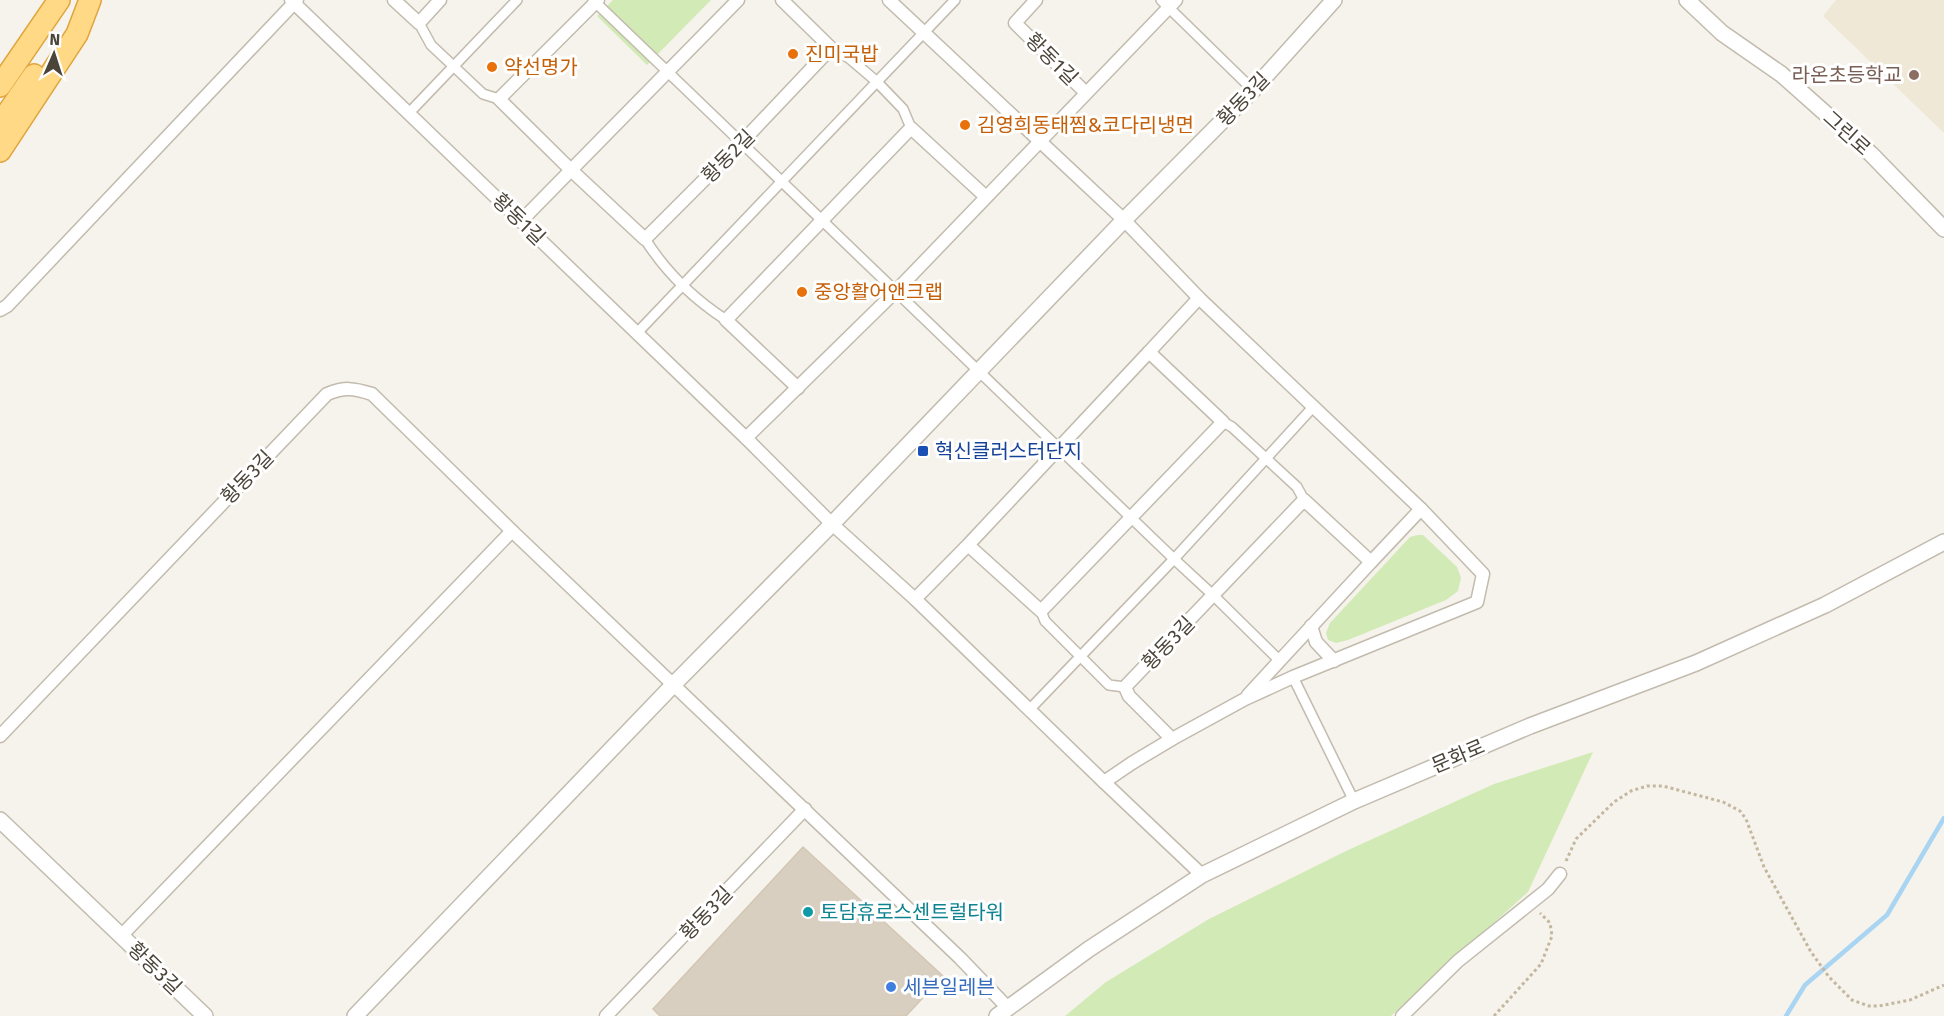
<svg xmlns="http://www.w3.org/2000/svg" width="1944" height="1016" viewBox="0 0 1944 1016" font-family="'Fira Sans','Noto Sans KR',sans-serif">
	<rect width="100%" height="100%" fill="#f6f3ec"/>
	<polygon fill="#efe8d6" points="1836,0 1944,0 1944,133 1823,16"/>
	<g fill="#d2eab5">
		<polygon points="613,0 711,0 647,65 597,16"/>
		<polygon points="1417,535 1423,535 1457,567 1461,578 1458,591 1446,600 1348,640 1336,643 1328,640 1326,633 1330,623 1410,537"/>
		<polygon points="1593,752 1528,892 1391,1016 1065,1016 1106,982 1209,919 1346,851 1494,784"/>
	</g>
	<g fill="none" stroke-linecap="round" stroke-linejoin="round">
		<polyline stroke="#a9d4f2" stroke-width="4.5" points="1786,1016 1805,985 1887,915 1944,818"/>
	</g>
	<polygon fill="#d8cfc1" stroke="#d3c7b4" stroke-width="1.5" points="803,847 943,976 906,1016 660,1016 653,1009"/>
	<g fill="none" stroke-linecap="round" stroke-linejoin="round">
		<defs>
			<g id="pedestrian">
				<polyline points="593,0 1174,559 1214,596 1279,660"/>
				<polyline points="1161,0 1253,90"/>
				<polyline points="419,23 431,45 483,94 499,99"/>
				<polyline points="831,48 849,58 876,81 903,109 911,128"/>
				<polyline points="408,114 517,0"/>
				<path d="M645,239C665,271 694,299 726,320"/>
				<polyline points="636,334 955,0"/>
				<polyline points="1223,422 1232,427 1297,487 1304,500"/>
				<polyline points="1041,611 1045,621 1109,685 1125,687"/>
				<polyline points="1293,677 1354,801"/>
				<polyline points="1029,710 1174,559 1314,406"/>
			</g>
			<g id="minor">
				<polyline points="297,0 294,3 746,438 832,524 915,599 968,545 1149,352 1223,422 1041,611 968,545"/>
				<polyline points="394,0 419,23 440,0"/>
				<polyline points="598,0 499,99 571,170 645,239 742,142 831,48 782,0"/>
				<polyline points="889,0 1124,220 1199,298 1421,509 1483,574 1477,602 1293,677 1245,699 1172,739"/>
				<polyline points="1036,0 1015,23 1085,92"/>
				<polyline points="521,221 738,0"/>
				<polyline points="0,310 7,306 294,3 291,0"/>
				<polyline points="1149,352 1199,298"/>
				<polyline points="798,388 726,320 911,128 986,197"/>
				<polyline points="746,438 896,291 1176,0"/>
				<polyline points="1371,562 1421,509"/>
				<polyline points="915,599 1104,782 1132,763 1172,739 1129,696 1125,687 1304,500 1371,562 1248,695"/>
				<polyline points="1311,626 1316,642 1334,661"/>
				<path d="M0,736L327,394C345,387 353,388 372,394L512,531L960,958L1008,1008"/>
				<polyline points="1104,782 1202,875"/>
				<polyline points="121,936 512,531"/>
				<polyline points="606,1016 805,809"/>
				<polyline points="1402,1016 1458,961 1548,889 1560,874"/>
			</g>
			<g id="tertiary">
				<polyline points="1687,0 1722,33 1781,74 1871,154 1944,229"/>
				<polyline points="0,820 205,1016"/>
				<polyline points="355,1016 674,684 832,524 1124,220 1253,90 1334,0"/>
				<polyline points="997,1016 1089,949 1202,875 1354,801 1530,726 1696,663 1825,605 1944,542"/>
			</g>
			<g id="trunk">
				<polyline points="0,86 59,0"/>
				<polyline points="0,124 34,75"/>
				<polyline points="0,151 77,34 90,0"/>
			</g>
		</defs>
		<use href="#pedestrian" stroke="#c2bbae" stroke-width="12"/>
		<use href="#minor" stroke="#c2bbae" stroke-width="15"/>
		<use href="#tertiary" stroke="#c2bbae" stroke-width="18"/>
		<use href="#trunk" stroke="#e0a43c" stroke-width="24"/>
		<g stroke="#c4b79f" stroke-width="3" stroke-dasharray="3 3" stroke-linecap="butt">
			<polyline points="1566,861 1576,839 1614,802 1631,791 1647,786 1663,786 1723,802 1740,811 1746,819 1764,867 1811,952 1829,977 1852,1000 1869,1006 1879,1006 1910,1000 1944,985"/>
			<polyline points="1494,1016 1541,964 1552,936 1550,923 1540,913"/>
		</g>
		<use href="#pedestrian" stroke="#fff" stroke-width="9"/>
		<use href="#minor" stroke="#fff" stroke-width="12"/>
		<use href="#tertiary" stroke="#fff" stroke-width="15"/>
		<use href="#trunk" stroke="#ffd985" stroke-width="21"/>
	</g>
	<g fill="#e8710a" stroke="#fff" stroke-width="2">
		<circle cx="793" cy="54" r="6"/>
		<circle cx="492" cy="67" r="6"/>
		<circle cx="965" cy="125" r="6"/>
		<circle cx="802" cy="292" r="6"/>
	</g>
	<circle fill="#8d6e63" stroke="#fff" stroke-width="2" cx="1914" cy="75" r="6"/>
	<rect fill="#1a4fb4" stroke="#fff" stroke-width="2" x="917" y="445" width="12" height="12" rx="3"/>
	<circle fill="#0f9aa8" stroke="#fff" stroke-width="2" cx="808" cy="912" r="6"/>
	<circle fill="#3f7fe0" stroke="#fff" stroke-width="2" cx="891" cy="987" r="6"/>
	<g text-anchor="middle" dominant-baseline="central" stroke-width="6" stroke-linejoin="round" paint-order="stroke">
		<g font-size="20" fill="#c56008" stroke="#fff" text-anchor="start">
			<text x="805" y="54">진미국밥</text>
			<text x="504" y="67">약선명가</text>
			<text x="977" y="125">김영희동태찜&amp;코다리냉면</text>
			<text x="814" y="292">중앙활어앤크랩</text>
		</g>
		<g font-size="20" fill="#4b4439" stroke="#fff">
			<text transform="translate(1052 59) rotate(45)">황동1길</text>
			<text transform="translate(1243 99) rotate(-46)">황동3길</text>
			<text transform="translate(1847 133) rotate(42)">그린로</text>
			<text transform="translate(728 156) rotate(-45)">황동2길</text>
			<text transform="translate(519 219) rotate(44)">황동1길</text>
			<text transform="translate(247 477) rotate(-46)">황동3길</text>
			<text transform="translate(1168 643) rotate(-46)">황동3길</text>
			<text transform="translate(1458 756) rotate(-23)">문화로</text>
			<text transform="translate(706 913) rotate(-46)">황동3길</text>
			<text transform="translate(155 968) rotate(44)">황동3길</text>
		</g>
		<g font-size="20" fill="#785e54" stroke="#fff" text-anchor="end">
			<text x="1902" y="75">라온초등학교</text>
		</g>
		<g font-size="20" fill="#164399" stroke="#fff" text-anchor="start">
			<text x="935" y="451">혁신클러스터단지</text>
		</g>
		<g font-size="20" fill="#0d838f" stroke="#fff" text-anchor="start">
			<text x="820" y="912">토담휴로스센트럴타워</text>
		</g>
		<g font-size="20" fill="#366cbe" stroke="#fff" text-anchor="start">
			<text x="903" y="987">세븐일레븐</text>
		</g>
	</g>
	<g transform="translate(54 54) rotate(3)" stroke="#ffffff" stroke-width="4.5" paint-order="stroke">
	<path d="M0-4.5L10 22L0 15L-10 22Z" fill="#4b4439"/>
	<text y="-9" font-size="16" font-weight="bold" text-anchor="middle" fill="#4b4439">N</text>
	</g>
</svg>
